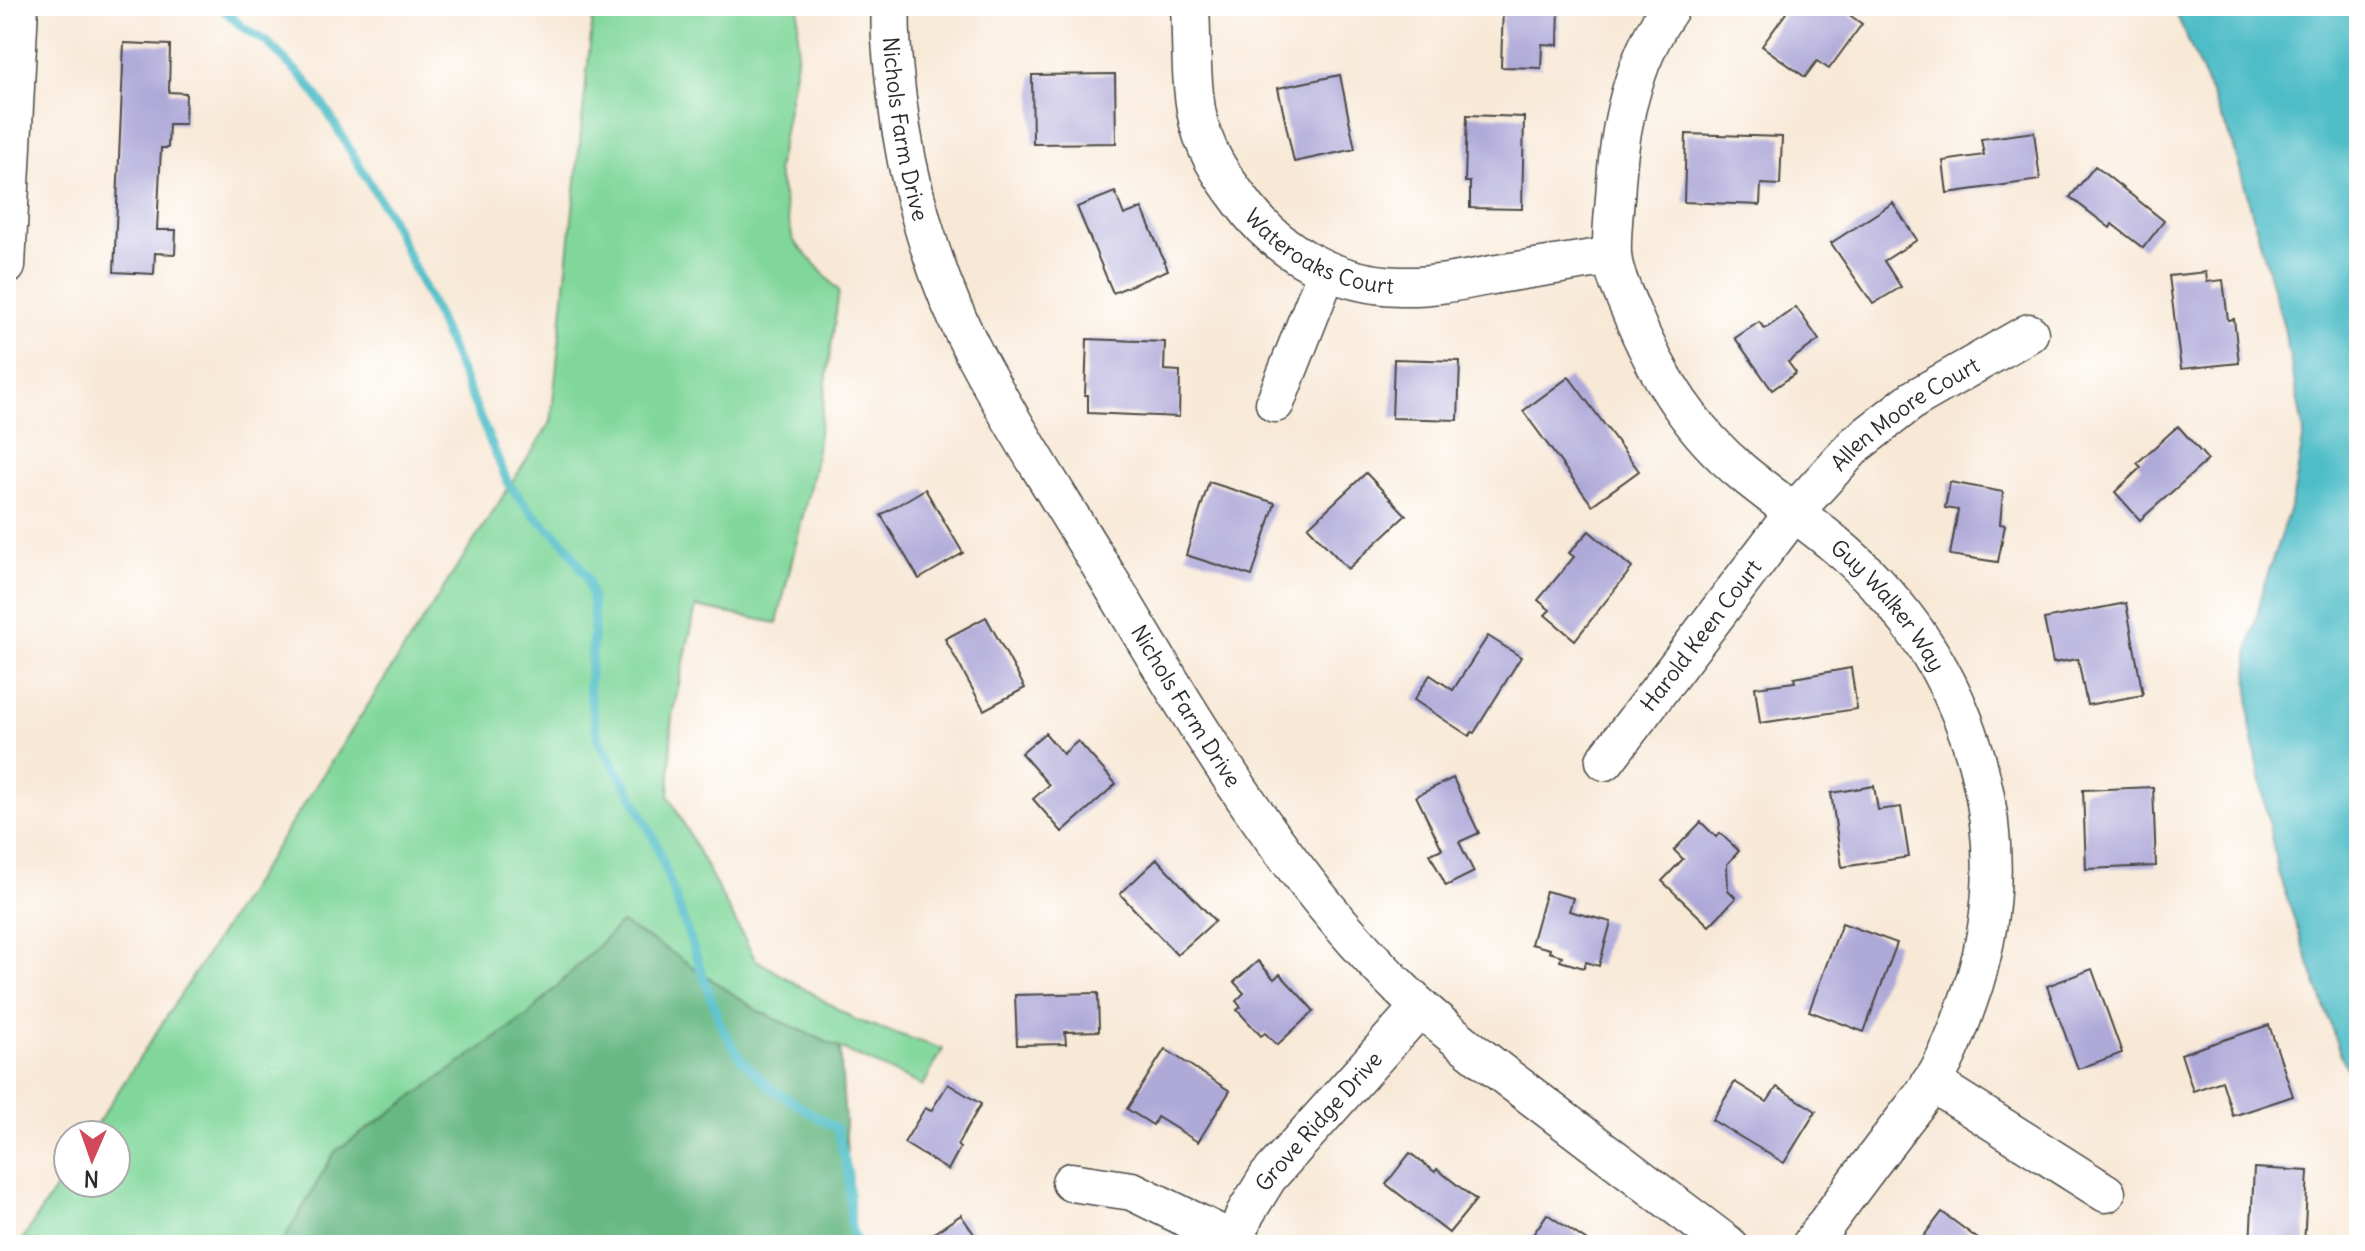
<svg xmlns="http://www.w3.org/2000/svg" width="2365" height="1251" viewBox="0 0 2365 1251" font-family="Delius,sans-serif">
	<rect width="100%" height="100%" fill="#fff"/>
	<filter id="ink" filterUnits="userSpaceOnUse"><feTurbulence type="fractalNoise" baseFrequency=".0125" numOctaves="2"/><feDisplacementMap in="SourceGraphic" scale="16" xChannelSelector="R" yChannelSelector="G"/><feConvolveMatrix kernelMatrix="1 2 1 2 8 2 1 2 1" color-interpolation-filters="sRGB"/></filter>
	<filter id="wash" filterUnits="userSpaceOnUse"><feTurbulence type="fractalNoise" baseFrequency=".006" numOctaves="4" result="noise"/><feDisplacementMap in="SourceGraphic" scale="32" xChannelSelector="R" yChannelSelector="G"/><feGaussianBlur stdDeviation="1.8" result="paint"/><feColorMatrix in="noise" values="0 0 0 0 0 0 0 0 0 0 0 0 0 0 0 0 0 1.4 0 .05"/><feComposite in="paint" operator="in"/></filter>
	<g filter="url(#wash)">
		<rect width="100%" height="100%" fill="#f8e9d7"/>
		<polygon fill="#81d79b" stroke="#568163" stroke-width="2" points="594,6 799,6 797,60 777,170 793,240 839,291 814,469 777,623 696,607 672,716 669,796 755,959 856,1020 943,1049 923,1086 758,1011 668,950 621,923 527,1016 335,1152 281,1245 19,1245 68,1169 68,1183 116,1183 116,1135 90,1135 551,422"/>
		<polygon fill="#68b883" stroke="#4a7257" stroke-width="2" points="621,923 668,950 758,1011 840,1048 853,1245 281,1245 335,1152 527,1016"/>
		<polygon fill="#4fbdc7" stroke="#3d7479" stroke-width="2" points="2173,6 2359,6 2359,1095 2340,1053 2278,872 2250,724 2248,655 2264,585 2293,498 2304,433 2284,327 2233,144"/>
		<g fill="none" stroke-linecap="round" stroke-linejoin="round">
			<polyline stroke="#4fbdc7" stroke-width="9" points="220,6 241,26 268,43 306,81 324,106 390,217 438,318 508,483 531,512 566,544 587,578 592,597 594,625 589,688 598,739 632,795 656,843 721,1026 742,1060 771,1088 837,1129 848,1174 851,1228 858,1245"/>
		</g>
		<g id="blocks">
			<g fill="#afa9d8">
				<polygon points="1503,6 1559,6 1558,45 1542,44 1541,68 1501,67"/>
				<polygon points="1791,6 1837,6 1862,24 1829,69 1817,61 1805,77 1762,46"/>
				<polygon points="124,43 170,45 169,92 186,93 185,124 169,124 168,148 161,148 157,230 176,230 175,254 155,253 154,274 114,272"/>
				<polygon points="1115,74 1116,143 1033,144 1032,75"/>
				<polygon points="1340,75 1355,149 1294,162 1278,88"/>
				<polygon points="1467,115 1524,117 1522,209 1470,208 1470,182 1465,182"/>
				<polygon points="2034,132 2040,180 1947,193 1943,161 1984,155 1981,139"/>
				<polygon points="1686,134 1782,137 1780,185 1761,184 1760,205 1684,202"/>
				<polygon points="2095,166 2164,221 2143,248 2112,224 2110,228 2070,197"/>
				<polygon points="1115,192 1124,215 1142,208 1168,270 1113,293 1077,207"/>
				<polygon points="1893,203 1917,240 1884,261 1901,287 1873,304 1831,243"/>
				<polygon points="2206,272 2207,282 2223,280 2228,320 2234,319 2239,363 2181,369 2169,276"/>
				<polygon points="1796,307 1819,340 1788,362 1796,373 1772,390 1735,338 1759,322 1765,329"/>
				<polygon points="1087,339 1165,342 1164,370 1180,371 1179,417 1088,413 1088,395 1085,395"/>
				<polygon points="1394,359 1460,361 1458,420 1392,418"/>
				<polygon points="1569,377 1639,471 1592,505 1523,411"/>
				<polygon points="2178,426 2208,460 2140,520 2115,492 2141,467 2137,463"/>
				<polygon points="1366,473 1406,515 1348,569 1308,527"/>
				<polygon points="1209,482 1275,503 1252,576 1186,555"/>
				<polygon points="1950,482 2003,492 2000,524 2005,525 1998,562 1950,555 1958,510 1945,508"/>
				<polygon points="925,489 963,553 919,579 881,515"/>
				<polygon points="1589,531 1632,568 1575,640 1545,615 1550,610 1538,600 1574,557 1569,553"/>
				<polygon points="2126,603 2143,695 2087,705 2078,659 2053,663 2044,619"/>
				<polygon points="986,617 1025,688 984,710 945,639"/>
				<polygon points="1488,636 1521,657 1474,733 1472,732 1469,736 1414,700 1430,675 1453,690"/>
				<polygon points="1851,668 1857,709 1760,723 1755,687 1795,682 1794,678"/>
				<polygon points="1045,733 1063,754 1078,741 1116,784 1062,832 1033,799 1049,785 1021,753"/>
				<polygon points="1453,778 1479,833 1459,842 1474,872 1446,886 1430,854 1442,849 1416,796"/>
				<polygon points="1874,786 1878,810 1901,807 1909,857 1842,867 1831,793"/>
				<polygon points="2153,787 2156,866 2086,869 2083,790"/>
				<polygon points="1701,822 1716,837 1720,833 1739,851 1727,864 1728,890 1736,898 1709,926 1662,881 1683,859 1674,850"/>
				<polygon points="1157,859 1215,921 1177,955 1120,894"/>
				<polygon points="1546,891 1573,898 1569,911 1611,922 1599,966 1586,962 1584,968 1560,961 1562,956 1549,952 1550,949 1531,944"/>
				<polygon points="1842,923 1897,943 1864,1032 1809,1011"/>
				<polygon points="1258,961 1274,979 1280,974 1314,1011 1277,1045 1265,1033 1261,1036 1237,1010 1241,1007 1236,1001 1244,993 1234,982"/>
				<polygon points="2092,969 2122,1053 2078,1069 2047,986"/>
				<polygon points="1098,993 1099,1031 1065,1032 1066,1044 1017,1045 1015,995"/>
				<polygon points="2269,1025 2293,1096 2233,1116 2222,1081 2193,1091 2181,1054"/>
				<polygon points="1165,1049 1230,1091 1198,1142 1157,1117 1153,1125 1127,1109"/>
				<polygon points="1735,1082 1767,1102 1777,1087 1816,1111 1784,1163 1712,1120"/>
				<polygon points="948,1084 981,1104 957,1145 960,1148 948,1170 904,1143 925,1108 931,1111"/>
				<polygon points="1410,1153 1435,1172 1437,1169 1476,1200 1449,1233 1386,1184"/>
				<polygon points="2254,1168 2308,1171 2304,1245 2250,1245"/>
				<polygon points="1942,1212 1986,1245 1917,1245"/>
				<polygon points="1547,1214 1593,1245 1526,1245"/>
				<polygon points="961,1215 974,1234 958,1245 916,1245"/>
			</g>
		</g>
	</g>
	<g filter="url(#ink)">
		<use href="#blocks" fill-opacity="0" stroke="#4a4845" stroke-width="2"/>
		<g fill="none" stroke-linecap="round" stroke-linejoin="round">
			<defs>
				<g id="minor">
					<path id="s1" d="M891,6C889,34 893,63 896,91C906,182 933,276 976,357C1017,434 1066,508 1111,583C1197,727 1283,874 1404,992C1447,1033 1495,1068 1542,1104C1604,1151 1666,1198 1728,1245"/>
					<path id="s2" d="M1190,6C1192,42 1190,80 1197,115C1203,148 1221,175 1241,201C1278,253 1337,285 1401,286C1434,287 1466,280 1498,274C1536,268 1574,262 1612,256"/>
					<path id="s3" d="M1671,6C1635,57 1620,121 1616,182C1615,206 1611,231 1612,254C1613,273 1623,292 1630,309C1655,372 1690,430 1743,473C1788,510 1837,540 1876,583C1977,691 2018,841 1974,984C1964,1013 1954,1044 1939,1071C1928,1091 1911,1110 1897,1129C1868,1167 1839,1205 1811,1245"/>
					<polyline points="6,266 19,6"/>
					<polyline points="1275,403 1327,271"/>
					<path id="s4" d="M1605,761L1795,511L1855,445L1914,399L2029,333"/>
					<polyline points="1931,1082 2106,1193"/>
					<polyline points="1071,1182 1132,1191 1234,1241"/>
					<path id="s5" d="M1233,1245L1245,1214L1268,1177L1420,1007"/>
				</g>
			</defs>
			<use href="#minor" stroke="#4a4845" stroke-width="41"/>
			<use href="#minor" stroke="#fff" stroke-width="38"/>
		</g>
	</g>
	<g text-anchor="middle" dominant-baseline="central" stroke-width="7" stroke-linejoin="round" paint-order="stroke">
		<g font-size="22" fill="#2b2b2b" stroke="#fff">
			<text stroke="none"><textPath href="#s1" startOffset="124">Nichols Farm Drive</textPath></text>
			<text stroke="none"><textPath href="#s2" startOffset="304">Wateroaks Court</textPath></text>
			<text stroke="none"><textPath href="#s4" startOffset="462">Allen Moore Court</textPath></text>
			<text stroke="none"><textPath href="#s3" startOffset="716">Guy Walker Way</textPath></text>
			<text stroke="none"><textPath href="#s4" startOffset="158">Harold Keen Court</textPath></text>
			<text stroke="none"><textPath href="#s1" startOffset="772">Nichols Farm Drive</textPath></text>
			<text stroke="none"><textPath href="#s5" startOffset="152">Grove Ridge Drive</textPath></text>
		</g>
	</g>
	<rect width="2365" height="1251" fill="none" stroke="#fff" stroke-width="32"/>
	<g transform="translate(92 1159) rotate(182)"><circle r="38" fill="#ffffff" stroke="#aaaaaa" stroke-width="2"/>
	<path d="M0-6L14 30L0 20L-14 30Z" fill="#d1495b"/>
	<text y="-12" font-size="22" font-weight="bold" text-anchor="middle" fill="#2b2b2b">N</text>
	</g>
</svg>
